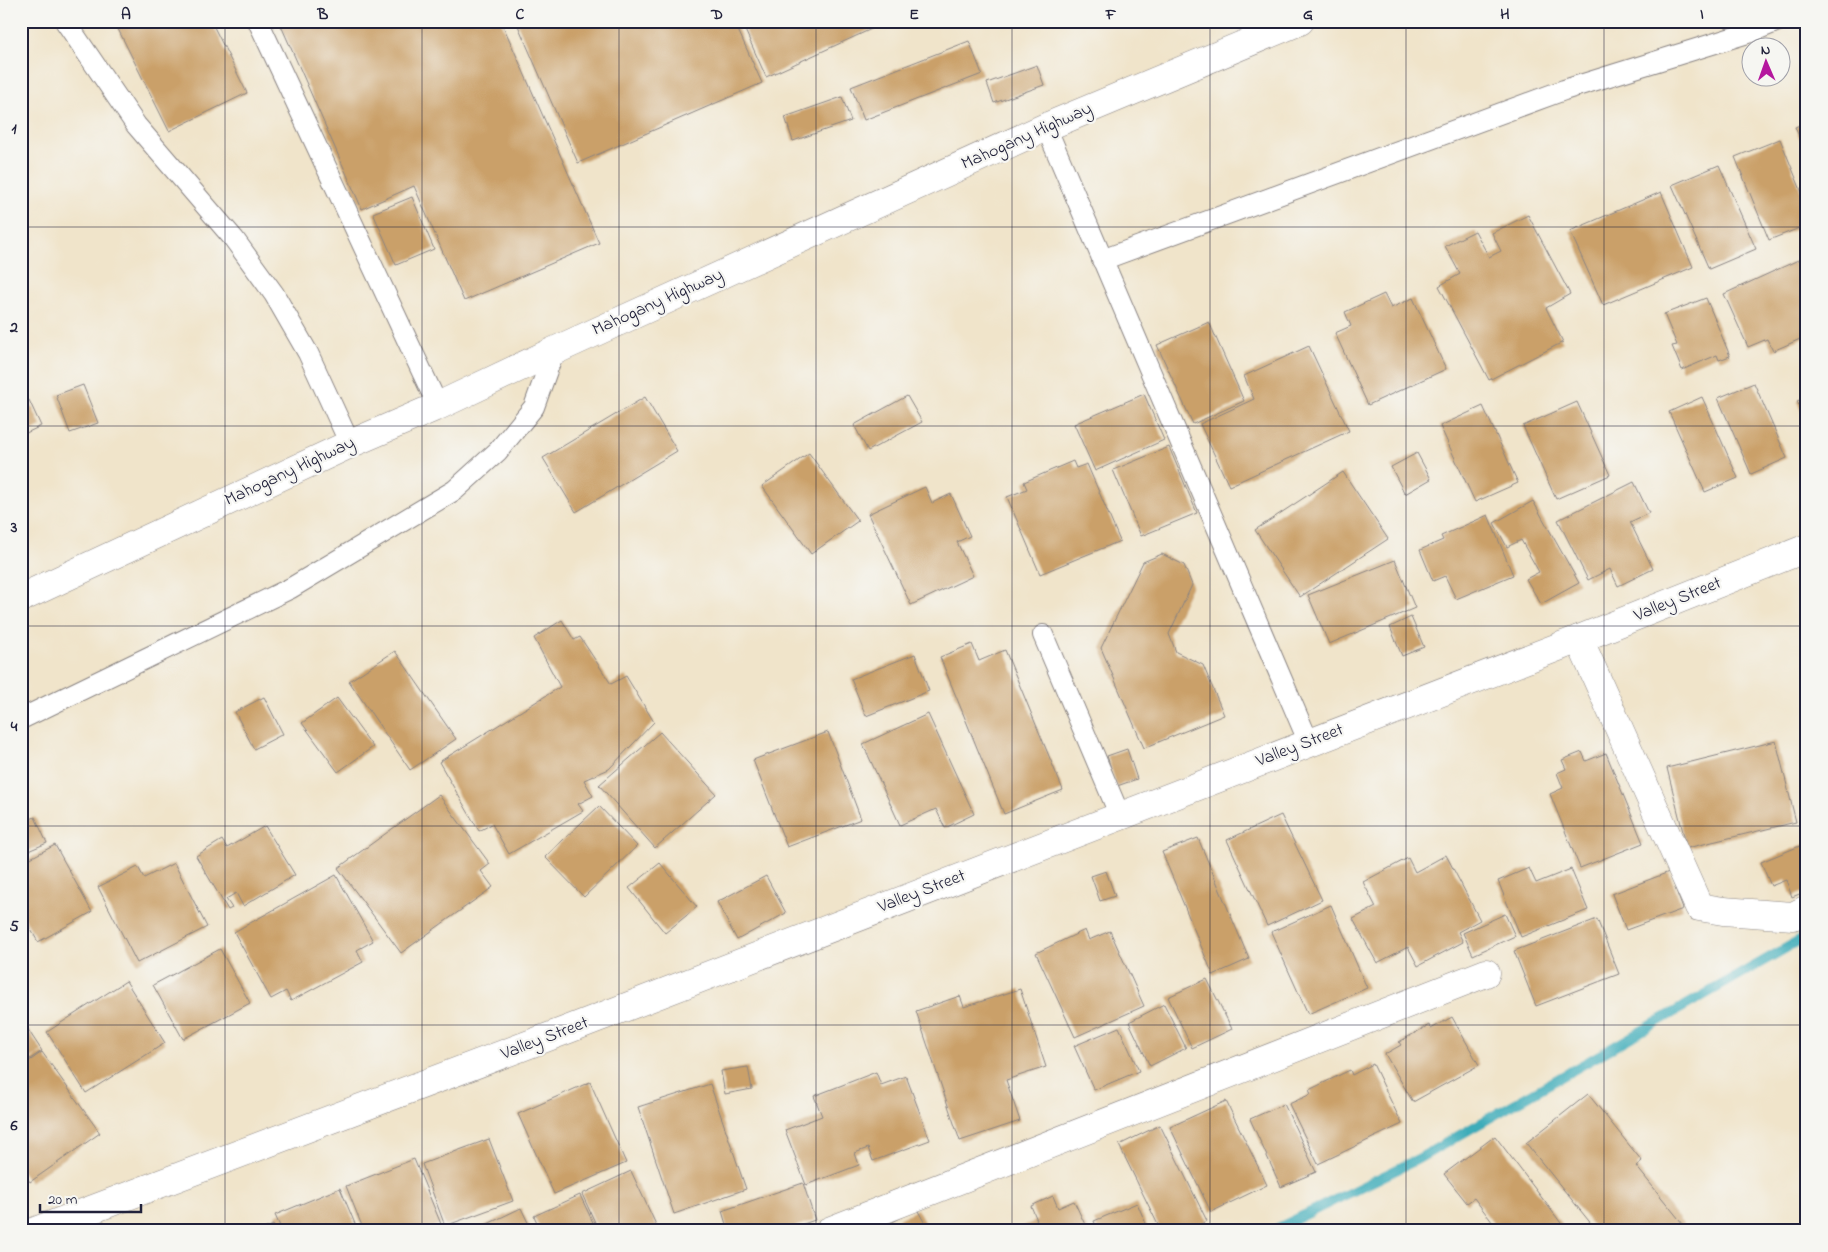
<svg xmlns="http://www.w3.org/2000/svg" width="1828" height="1252" viewBox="0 0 1828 1252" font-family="'Indie Flower',sans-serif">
	<rect width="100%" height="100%" fill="#f6f6f2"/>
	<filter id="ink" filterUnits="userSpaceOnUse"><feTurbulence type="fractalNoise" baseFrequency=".02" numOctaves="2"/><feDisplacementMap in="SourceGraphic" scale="10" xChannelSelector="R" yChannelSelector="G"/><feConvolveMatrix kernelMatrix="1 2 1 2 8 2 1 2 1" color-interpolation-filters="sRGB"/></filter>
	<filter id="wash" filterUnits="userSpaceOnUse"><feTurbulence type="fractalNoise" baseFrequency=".0096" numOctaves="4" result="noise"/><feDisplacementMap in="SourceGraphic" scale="20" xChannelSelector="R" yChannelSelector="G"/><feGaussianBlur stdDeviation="1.12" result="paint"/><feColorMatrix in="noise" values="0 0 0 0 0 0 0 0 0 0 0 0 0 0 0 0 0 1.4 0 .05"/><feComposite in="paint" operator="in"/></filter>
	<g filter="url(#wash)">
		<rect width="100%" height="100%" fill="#f0e4ca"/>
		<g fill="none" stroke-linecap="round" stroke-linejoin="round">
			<polyline stroke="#3dacb9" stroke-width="10" points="1272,1231 1418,1159 1807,936"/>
		</g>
		<g id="blocks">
			<g fill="#caa069">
				<polygon points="114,21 211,21 247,93 169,131"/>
				<polygon points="279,21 501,21 599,243 464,301 414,186 362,209"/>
				<polygon points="516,21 734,21 762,83 578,163"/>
				<polygon points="741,21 889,21 766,77"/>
				<polygon points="969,41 982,74 864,120 851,87"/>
				<polygon points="1037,65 1044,85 994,103 987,83"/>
				<polygon points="842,97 851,121 793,141 785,117"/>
				<polygon points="1807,122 1807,155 1795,127"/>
				<polygon points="1780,139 1807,205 1807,225 1769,240 1735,157"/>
				<polygon points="1719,165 1756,249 1709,269 1672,185"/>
				<polygon points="1661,192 1693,267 1603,305 1570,231"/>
				<polygon points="412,197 434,249 396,265 373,213"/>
				<polygon points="1528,215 1570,294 1546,308 1563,342 1489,380 1439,286 1460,274 1445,246 1475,231 1489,257 1501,251 1492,233"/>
				<polygon points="1807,256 1807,336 1773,351 1767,339 1748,347 1724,294"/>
				<polygon points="1384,294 1391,308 1413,298 1446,369 1368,405 1335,333 1351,326 1345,312"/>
				<polygon points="1706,298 1730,356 1719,360 1717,355 1682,370 1672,346 1677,345 1664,314"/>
				<polygon points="1209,322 1244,401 1193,424 1157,345"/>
				<polygon points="1309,346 1349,431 1229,486 1200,424 1254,399 1244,376"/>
				<polygon points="1754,383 1787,458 1751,474 1718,398"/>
				<polygon points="83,385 98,423 70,433 56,395"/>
				<polygon points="1144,394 1164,440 1095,471 1074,424"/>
				<polygon points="907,396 922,422 868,451 854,425"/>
				<polygon points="645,397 677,451 576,512 543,458"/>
				<polygon points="1702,397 1738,478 1705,492 1669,412"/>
				<polygon points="1807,397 1807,425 1797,401"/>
				<polygon points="29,400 41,426 22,435 21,404"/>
				<polygon points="1577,402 1610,475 1556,499 1523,426"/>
				<polygon points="1483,406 1518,483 1475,502 1440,426"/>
				<polygon points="1169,447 1197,513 1141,536 1113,470"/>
				<polygon points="809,453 858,521 811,554 762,486"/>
				<polygon points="1417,453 1431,479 1405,494 1391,467"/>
				<polygon points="1073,461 1076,468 1087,464 1120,541 1040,574 1007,497 1027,489 1024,482"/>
				<polygon points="1343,472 1388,539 1300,597 1255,530"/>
				<polygon points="1634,482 1649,513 1630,522 1653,569 1618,586 1610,569 1588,580 1558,520"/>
				<polygon points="925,487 932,503 951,494 970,536 957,542 973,576 911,605 868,514"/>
				<polygon points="1533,501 1579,583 1541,604 1526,579 1539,572 1521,540 1507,547 1494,523"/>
				<polygon points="1488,515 1513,575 1456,599 1445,576 1433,581 1420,550 1443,540 1441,536"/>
				<polygon points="1162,554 1184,565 1192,585 1169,634 1176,652 1203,665 1224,715 1144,748 1101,648 1143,562"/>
				<polygon points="1395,560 1415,608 1329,644 1308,595"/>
				<polygon points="1411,617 1424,647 1402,656 1390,627"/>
				<polygon points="562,620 574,640 580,637 611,684 626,676 654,722 609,769 584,780 593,796 578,804 583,811 509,854 492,824 479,831 439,762 560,687 534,638"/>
				<polygon points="972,644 979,661 1005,650 1063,790 1004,814 940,657"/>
				<polygon points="395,651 456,739 410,770 349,681"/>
				<polygon points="915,654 929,691 866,716 851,679"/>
				<polygon points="264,697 283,734 254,749 235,712"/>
				<polygon points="337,698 373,747 338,772 302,723"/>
				<polygon points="928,714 974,814 945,828 936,809 900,825 863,744"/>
				<polygon points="660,732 716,794 655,848 599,785"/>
				<polygon points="828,732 861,819 787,847 753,760"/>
				<polygon points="1776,741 1796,822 1687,848 1667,768"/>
				<polygon points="1127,749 1137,779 1117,786 1107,756"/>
				<polygon points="1582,752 1586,761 1606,753 1643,843 1580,868 1550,794 1563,788 1557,773 1566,769 1562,760"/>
				<polygon points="439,795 490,864 481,871 493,887 401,953 338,868"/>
				<polygon points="599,806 637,846 584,897 545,857"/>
				<polygon points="1281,815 1322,900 1267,926 1227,840"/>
				<polygon points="35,817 47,843 21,854 21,823"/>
				<polygon points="265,826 295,875 243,906 236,893 226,899 232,908 228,910 196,856 222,840 227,848"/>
				<polygon points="1198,838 1249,959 1213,975 1162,852"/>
				<polygon points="1807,843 1807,891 1792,897 1786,880 1771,886 1761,862"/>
				<polygon points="55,845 92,912 38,942 21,912 21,863"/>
				<polygon points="1446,855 1480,920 1458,932 1463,942 1418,966 1408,947 1377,963 1353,919 1376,907 1363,882 1408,858 1415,872"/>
				<polygon points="174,863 207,927 137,963 98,887 138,867 144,878"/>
				<polygon points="660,863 697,907 665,933 629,888"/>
				<polygon points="1529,868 1536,883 1571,869 1588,910 1521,937 1498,881"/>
				<polygon points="1106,871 1115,896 1100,901 1091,876"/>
				<polygon points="1669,872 1683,909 1626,930 1612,894"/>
				<polygon points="336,875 373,941 357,950 363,962 291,1001 286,991 271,999 234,932"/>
				<polygon points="766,876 786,913 737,940 717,902"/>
				<polygon points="1331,905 1367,988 1308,1014 1271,932"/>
				<polygon points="1505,914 1515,936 1473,955 1463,933"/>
				<polygon points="1597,919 1619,974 1536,1006 1514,951"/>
				<polygon points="1085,930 1089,940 1110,931 1144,1006 1075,1037 1036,953"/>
				<polygon points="220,949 250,1003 183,1039 153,985"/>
				<polygon points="1207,979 1232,1029 1192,1048 1168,997"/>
				<polygon points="126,981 165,1043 86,1093 47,1032"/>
				<polygon points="1020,989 1046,1067 1006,1080 1020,1121 960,1141 916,1011 960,996 964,1007"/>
				<polygon points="1164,1004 1186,1048 1150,1066 1129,1022"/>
				<polygon points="1452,1017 1479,1065 1413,1102 1385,1054 1401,1045 1399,1042 1429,1025 1431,1029"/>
				<polygon points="21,1019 42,1051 21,1065"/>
				<polygon points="1119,1027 1139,1071 1094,1090 1074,1046"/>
				<polygon points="42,1052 100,1133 30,1182 21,1170 21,1067"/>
				<polygon points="1373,1064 1402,1124 1318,1164 1289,1104 1311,1094 1309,1090 1350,1070 1352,1075"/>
				<polygon points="748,1067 752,1089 725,1094 721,1071"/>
				<polygon points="876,1072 881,1085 906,1076 930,1140 873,1161 868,1148 855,1153 859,1165 806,1185 785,1130 822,1116 814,1096"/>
				<polygon points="590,1082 626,1163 554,1194 518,1114"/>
				<polygon points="710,1084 746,1189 674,1214 638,1107"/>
				<polygon points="1588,1094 1642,1161 1636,1166 1687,1229 1684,1231 1597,1231 1526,1143"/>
				<polygon points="1226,1101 1267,1185 1211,1212 1170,1127"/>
				<polygon points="1284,1104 1316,1172 1281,1187 1250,1119"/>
				<polygon points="1160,1125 1207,1221 1187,1231 1161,1231 1119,1145"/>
				<polygon points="1495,1136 1567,1231 1514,1231 1508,1223 1499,1231 1474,1198 1467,1203 1444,1174"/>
				<polygon points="489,1139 513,1201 445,1226 422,1164"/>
				<polygon points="414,1159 441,1224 424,1231 364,1231 346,1186"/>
				<polygon points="631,1171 659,1231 599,1231 582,1194"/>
				<polygon points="803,1183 815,1220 783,1231 728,1231 722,1211"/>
				<polygon points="340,1188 358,1231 282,1231 275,1215"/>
				<polygon points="580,1195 597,1231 541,1231 534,1216"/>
				<polygon points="1053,1196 1058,1208 1074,1201 1088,1231 1018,1231 1017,1229 1037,1220 1031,1206"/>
				<polygon points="1137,1203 1149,1231 1098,1231 1094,1221"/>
				<polygon points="521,1208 532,1231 473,1231"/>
				<polygon points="917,1209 929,1231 876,1231"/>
				<polygon points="273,1225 275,1231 259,1231"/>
			</g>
		</g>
	</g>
	<g filter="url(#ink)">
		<use href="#blocks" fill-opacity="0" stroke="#898382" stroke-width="1"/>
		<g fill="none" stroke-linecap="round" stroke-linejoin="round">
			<defs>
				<g id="lane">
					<polyline points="65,21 136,125 234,239 274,294 308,353 350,444"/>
					<polyline points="258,21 438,406"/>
					<polyline points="1046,127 1309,743"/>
					<polyline points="1102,260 1564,90 1751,32 1778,21"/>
					<polyline points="1043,635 1120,816"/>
					<polyline points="21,719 291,588 455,490 498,451 534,407 554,351"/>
				</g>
				<g id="street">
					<polyline points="21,598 350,444 438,406 554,351 1046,127 1300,21"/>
					<polyline points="1579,639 1699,907 1723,911 1793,916 1807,909"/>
					<polyline points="35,1231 564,1031 1579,639 1807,548"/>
					<polyline points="829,1231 1486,973"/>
				</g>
			</defs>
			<use href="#lane" stroke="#898382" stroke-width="22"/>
			<use href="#street" stroke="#898382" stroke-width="29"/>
			<use href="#lane" stroke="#fff" stroke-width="20"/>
			<use href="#street" stroke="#fff" stroke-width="28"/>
		</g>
	</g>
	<path fill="none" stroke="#22223b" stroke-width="1" stroke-opacity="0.55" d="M225,21V1231M422,21V1231M619,21V1231M816,21V1231M1012,21V1231M1210,21V1231M1406,21V1231M1604,21V1231M21,227H1807M21,426H1807M21,626H1807M21,826H1807M21,1025H1807"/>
	<g text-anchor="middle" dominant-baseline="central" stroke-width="4.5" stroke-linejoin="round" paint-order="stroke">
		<g font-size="18" fill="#22223b" stroke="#f6f6f2">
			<text transform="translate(1027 137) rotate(-24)">Mahogany Highway</text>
			<text transform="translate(658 303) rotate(-24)">Mahogany Highway</text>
			<text transform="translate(290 472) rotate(-25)">Mahogany Highway</text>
			<text transform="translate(1678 600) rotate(-22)">Valley Street</text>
			<text transform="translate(1300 746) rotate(-21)">Valley Street</text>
			<text transform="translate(922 892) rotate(-21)">Valley Street</text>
			<text transform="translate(545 1039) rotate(-21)">Valley Street</text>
		</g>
	</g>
	<rect width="1828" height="1252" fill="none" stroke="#f6f6f2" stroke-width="55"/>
	<g transform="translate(1766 62) rotate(358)"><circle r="24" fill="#f6f6f2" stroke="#a1a1a9"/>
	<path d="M0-4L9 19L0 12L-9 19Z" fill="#b5179e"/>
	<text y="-8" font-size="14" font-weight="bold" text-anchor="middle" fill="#22223b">N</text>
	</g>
	<path d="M40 1204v8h101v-8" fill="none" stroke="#22223b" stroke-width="2.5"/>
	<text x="48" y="1204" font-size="15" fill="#22223b" stroke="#f6f6f2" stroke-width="4" paint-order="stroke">20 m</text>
	<rect x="28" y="28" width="1772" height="1196" fill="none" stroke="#22223b" stroke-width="2"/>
	<g font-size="16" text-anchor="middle" font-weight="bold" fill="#22223b">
		<text x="126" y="19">A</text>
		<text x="323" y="19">B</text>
		<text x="520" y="19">C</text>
		<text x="717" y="19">D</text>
		<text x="914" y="19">E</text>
		<text x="1111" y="19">F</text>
		<text x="1308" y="19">G</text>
		<text x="1505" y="19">H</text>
		<text x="1702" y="19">I</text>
		<text x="14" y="133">1</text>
		<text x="14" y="332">2</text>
		<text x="14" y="532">3</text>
		<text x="14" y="731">4</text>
		<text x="14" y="931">5</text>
		<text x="14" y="1130">6</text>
	</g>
</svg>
